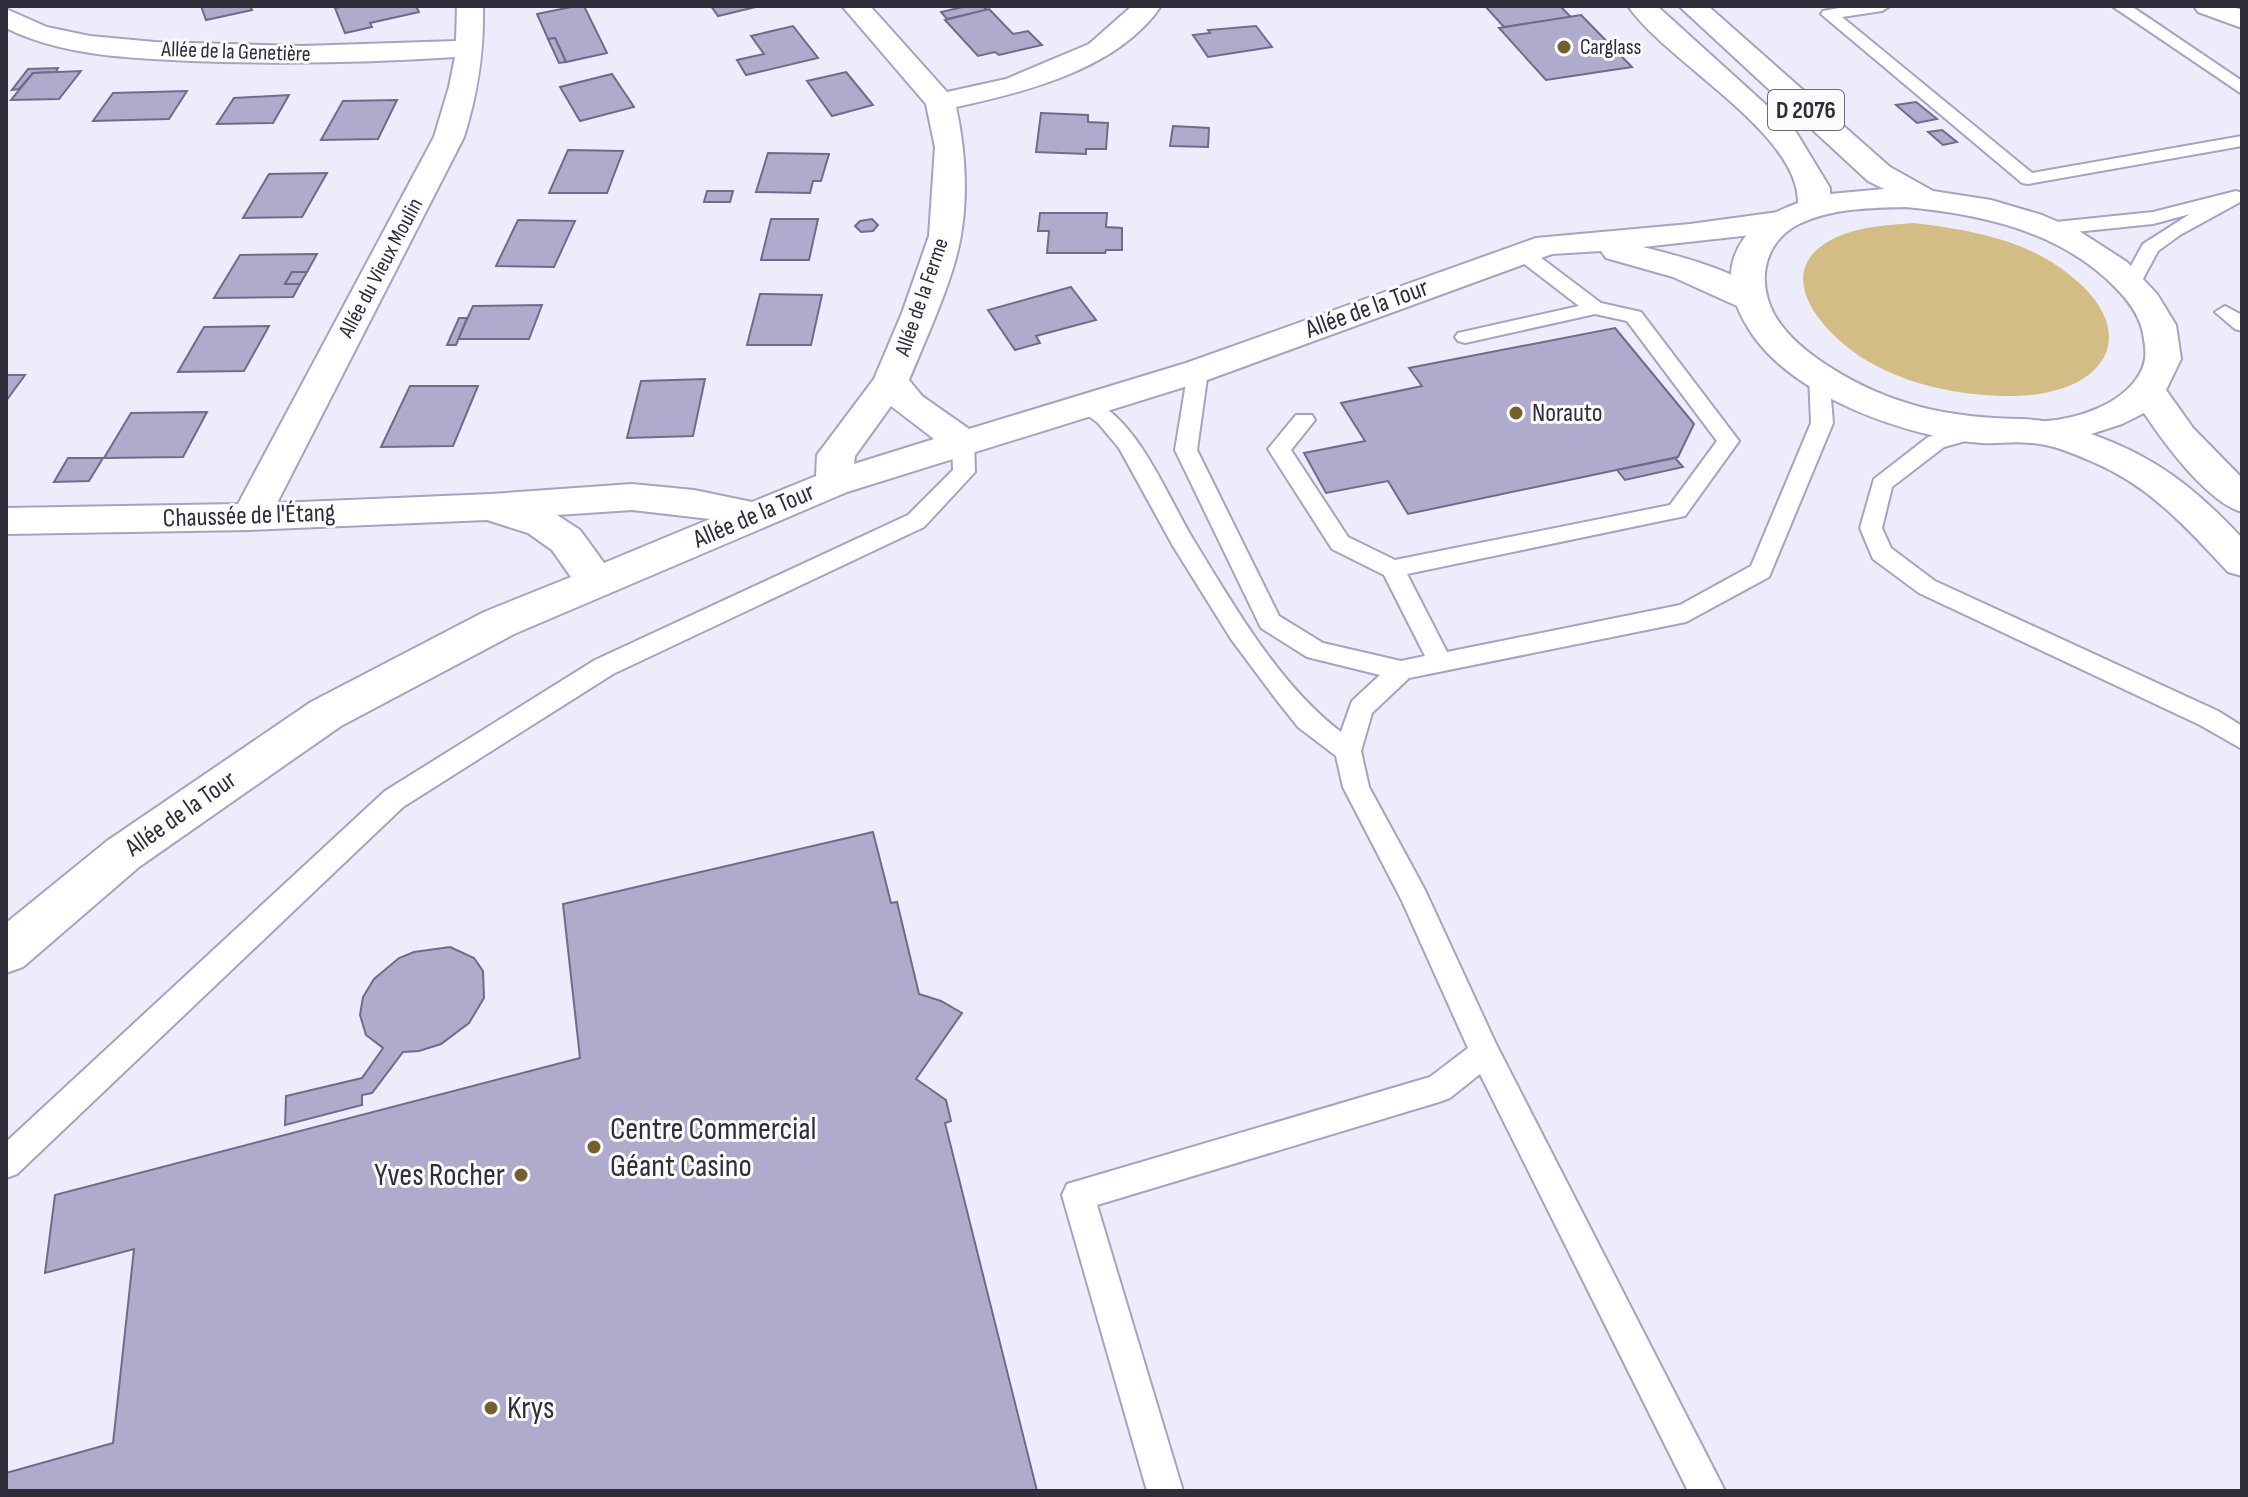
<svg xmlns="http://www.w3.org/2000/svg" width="2248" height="1497" viewBox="0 0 2248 1497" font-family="'Sofia Sans Condensed',sans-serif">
	<rect width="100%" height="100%" fill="#edecfa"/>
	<path fill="#d4bc85" d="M1914,223C1962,229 2012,237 2053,263C2151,326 2111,398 2005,396C1960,395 1912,386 1871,363C1827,339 1763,271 1837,237C1862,226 1888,225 1914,223Z"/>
	<g fill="#afabcd" stroke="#6f6b8a" stroke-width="2">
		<polygon points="201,6 250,6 252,10 206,20"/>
		<polygon points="346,6 416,6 419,12 370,23 372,27 345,33 335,8"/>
		<polygon points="576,6 584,6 607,53 566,62 555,38 548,39 537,14"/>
		<polygon points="711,6 755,6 756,7 718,16"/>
		<polygon points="967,6 983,6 987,10 947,19 941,12"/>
		<polygon points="1485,6 1560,6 1571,17 1504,27"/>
		<polygon points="989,9 1013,34 1028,31 1042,45 999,55 995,52 978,56 945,20"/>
		<polygon points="1581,15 1632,67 1546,80 1499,28"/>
		<polygon points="793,26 818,58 746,75 737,60 764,54 751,36"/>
		<polygon points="1256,26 1272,47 1208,57 1193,35 1210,33 1208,30"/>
		<polygon points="555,38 566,62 559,63 548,39"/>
		<polygon points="58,68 56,72 33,73 19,89 12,90 28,69"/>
		<polygon points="81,71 59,99 11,100 33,73"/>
		<polygon points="846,72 873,105 832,116 807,81"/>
		<polygon points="612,74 634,107 580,121 560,87"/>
		<polygon points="187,91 169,119 93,121 113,93"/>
		<polygon points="289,95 273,123 217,124 234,98"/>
		<polygon points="397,100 378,139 321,140 343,101"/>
		<polygon points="1916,102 1937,119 1917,123 1896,105"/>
		<polygon points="1041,113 1088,115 1088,122 1108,123 1106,149 1086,149 1086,154 1036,152"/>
		<polygon points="1173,126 1209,128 1208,147 1170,146"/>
		<polygon points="1942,130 1957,142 1943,145 1928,132"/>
		<polygon points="568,150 623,151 607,193 549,193"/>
		<polygon points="768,153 829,154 821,181 813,181 810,193 756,192"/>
		<polygon points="327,173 302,217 243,218 269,174"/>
		<polygon points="707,191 733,191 730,202 704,202"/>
		<polygon points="1040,213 1107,213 1106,227 1122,228 1122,250 1106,250 1105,253 1047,253 1049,231 1038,231"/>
		<polygon points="771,219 818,219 809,260 761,260"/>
		<polygon points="872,219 878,225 873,231 861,232 855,226 860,221"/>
		<polygon points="518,220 575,221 554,267 496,266"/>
		<polygon points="317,254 307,272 292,272 285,284 300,284 293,297 214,298 240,255"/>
		<polygon points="292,272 307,272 300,284 285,284"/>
		<polygon points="1071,287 1096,320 1036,336 1040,343 1015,350 988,310"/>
		<polygon points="760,294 822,295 811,345 747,345"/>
		<polygon points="542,305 529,339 458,339 473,306"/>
		<polygon points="459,318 467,318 456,345 447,345"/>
		<polygon points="269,326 244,371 178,372 204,327"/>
		<polygon points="1615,328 1694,424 1678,457 1408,514 1388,481 1326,493 1304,453 1365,441 1341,403 1422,386 1409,368"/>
		<polygon points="6,375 25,375 6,401"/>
		<polygon points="705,379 693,436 627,438 641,381"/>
		<polygon points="410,386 478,386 453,446 381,447"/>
		<polygon points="207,412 183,457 104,458 131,413"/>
		<polygon points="68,458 103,458 89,481 54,482"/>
		<polygon points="1675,458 1683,467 1625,480 1617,470"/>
		<polygon points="873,832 891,903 897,902 919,994 941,1001 962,1013 916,1079 946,1100 951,1121 945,1123 1037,1491 6,1491 6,1473 113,1443 134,1249 45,1273 55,1195 580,1058 563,904"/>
		<polygon points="450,947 474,958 483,971 484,998 469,1023 441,1044 419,1051 403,1052 372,1093 362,1095 362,1105 285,1125 286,1096 362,1078 383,1048 366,1035 360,1015 363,997 374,979 399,958 414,952"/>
	</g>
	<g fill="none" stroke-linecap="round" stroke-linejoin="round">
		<defs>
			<g id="service">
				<polygon points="1850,6 1890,6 1882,11 1842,17 2032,173 2242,136 2242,146 2028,184 2022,183 1821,14 1823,11"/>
				<polygon points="2112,6 2131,6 2242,81 2242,94"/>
				<polygon points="2236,191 2242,193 2242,201 2180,235 2158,251 2138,288 2131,290 2121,284 2143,244 2190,214 2153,224 2046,235 2037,229 2046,223 2153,212"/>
				<path d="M1521,246L1528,248L1601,303L1641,312L1739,441L1685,516L1407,574L1447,652L1680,605L1751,566L1811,423L1809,375L1819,368L1829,375L1833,423L1769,577L1686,622L1409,678L1372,713L1361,751L1369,787L1425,890L1496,1044L1725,1491H1688L1480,1074L1450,1098L1439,1102L1097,1205L1183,1491H1147L1062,1195L1067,1184L1430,1077L1468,1048L1402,901L1343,787L1336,756L1298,727L1275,698L1231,639L1173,546L1119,448L1098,423L1072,404L1083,397C1137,412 1168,500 1196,544C1235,608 1281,687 1341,732L1352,701L1380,675L1307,657L1261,628L1175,450L1188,371L1198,365L1208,371L1197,450L1279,616L1323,643L1401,661L1425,656L1384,575L1332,549L1268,449L1296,415H1312L1315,420L1291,450L1348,537L1395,560L1670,505L1717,441L1627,321L1595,314L1465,343L1458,341L1455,337L1458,333L1579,306L1514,256L1511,252Z"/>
				<polygon points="2225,306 2242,315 2242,331 2235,329 2215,312"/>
				<polygon points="1979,423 1987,425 1990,430 1987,435 1944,447 1892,487 1882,528 1891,548 1935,581 2218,711 2242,726 2242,749 2200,725 1919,593 1873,559 1860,528 1874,479 1928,437"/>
				<polygon points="963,435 971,437 974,442 975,472 924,527 613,674 403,807 17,1174 6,1178 6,1142 385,791 595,660 908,515 953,470 952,442 955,437"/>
			</g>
			<g id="minor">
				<path d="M457,6H483C484,52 478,92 464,137L277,503L491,494L632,484L694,490L752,502L816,476L817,455L874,379L902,313L929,236L935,147L926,104L842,6H870L947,92L1006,79L1089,44L1132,6H1161C1118,69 1026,92 956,107C965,148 968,193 961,235C954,279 926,338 909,380L922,396L969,429L1186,363L1536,238L1690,224L1778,212L1789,215L1794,222L1789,229L1778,232L1643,247C1674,255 1747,272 1766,299L1761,306L1749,309L1737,306L1673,277L1606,258L1601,251L1552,254L1210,379L847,492L514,634L341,726L139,867L23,967L6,973V923L107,841L311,702L484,612L571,577L552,550L528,533L487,520L250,530L6,534V508L238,504L434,137L449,87L455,57C367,63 279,64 191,61C130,58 62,56 6,28V9L47,27L90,36L155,42L302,46L456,41ZM891,406L934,439L854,464L855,456ZM632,510L710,519L604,563L580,530L557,515Z"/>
				<polygon points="2194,6 2231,6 2242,10 2242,28 2198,12"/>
			</g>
			<path id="primary" d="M1628,6H1657L1796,132L1830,188V194L1884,189L1868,181L1679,6H1708L1890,167L1933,191L1991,200L2042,215L2079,231L2127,262L2157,294L2176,325L2181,359L2166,390L2193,428L2242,478V512C2207,502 2164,443 2144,413L2122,424L2091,434C2156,457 2195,488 2242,538V576L2228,572C2187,528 2150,486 2093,462C2074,454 2052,444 2030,443C2014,441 1998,444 1982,443C1907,437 1796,398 1752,334C1738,313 1726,287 1733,261C1742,229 1770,213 1798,203C1799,132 1666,62 1628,6ZM1906,207C1981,214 2060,231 2115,287C2128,300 2139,314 2143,333C2146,350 2148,363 2137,378C2119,405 2077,419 2046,421C2039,421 2030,419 2022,419C1950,418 1890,406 1828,366C1811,355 1794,342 1782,326C1755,292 1759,244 1799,224C1832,208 1870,208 1906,207Z"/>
		</defs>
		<use href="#service" stroke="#a6a2c3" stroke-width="4"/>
		<use href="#minor" stroke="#a6a2c3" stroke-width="4"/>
		<use href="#primary" stroke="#a6a2c3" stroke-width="4"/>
		<use href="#service" fill="#fff" fill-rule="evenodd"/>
		<use href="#minor" fill="#fff" fill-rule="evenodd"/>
		<use href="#primary" fill="#fff" fill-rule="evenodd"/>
	</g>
	<g fill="#74602f" stroke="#fbfbfb" stroke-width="3">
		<circle cx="1564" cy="47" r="8"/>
		<circle cx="1516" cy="413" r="8"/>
		<circle cx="594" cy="1147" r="8"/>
		<circle cx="521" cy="1175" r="8"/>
		<circle cx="491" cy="1408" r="8"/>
	</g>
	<g text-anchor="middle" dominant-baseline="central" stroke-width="6" stroke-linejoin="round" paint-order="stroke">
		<g font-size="22" fill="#2f2d3a" stroke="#fbfbfb" text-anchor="start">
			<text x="1580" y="47">Carglass</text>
		</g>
		<g font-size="22" fill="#2f2d3a" stroke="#fbfbfb">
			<text transform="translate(236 52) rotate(2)">Allée de la Genetière</text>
			<text transform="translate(381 268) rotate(-62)">Allée du Vieux Moulin</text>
			<text transform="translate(922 297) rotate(-71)">Allée de la Ferme</text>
		</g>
		<rect fill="#fbfbfb" stroke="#6c6b74" stroke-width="2" x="1768" y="90" width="76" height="40" rx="6"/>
		<g font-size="24" font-weight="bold" fill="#2f2d3a">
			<text x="1806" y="110">D 2076</text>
		</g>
		<g font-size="26" fill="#2f2d3a" stroke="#fbfbfb">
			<text transform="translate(1367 309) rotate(-20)">Allée de la Tour</text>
			<text transform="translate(249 516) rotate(-2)">Chaussée de l'Étang</text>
			<text transform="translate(754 516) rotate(-23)">Allée de la Tour</text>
			<text transform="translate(181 814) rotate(-35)">Allée de la Tour</text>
		</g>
		<g font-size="26" fill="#2f2d3a" stroke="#fbfbfb" text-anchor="start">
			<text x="1532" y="413">Norauto</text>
		</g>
		<g font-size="32" fill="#2f2d3a" stroke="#fbfbfb" text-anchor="start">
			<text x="610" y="1129">Centre Commercial<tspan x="610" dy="37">Géant Casino</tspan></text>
			<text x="505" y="1175" text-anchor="end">Yves Rocher</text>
			<text x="507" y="1408">Krys</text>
		</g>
	</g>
	<rect width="2248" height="1497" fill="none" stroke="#2f2d3a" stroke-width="16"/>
</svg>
